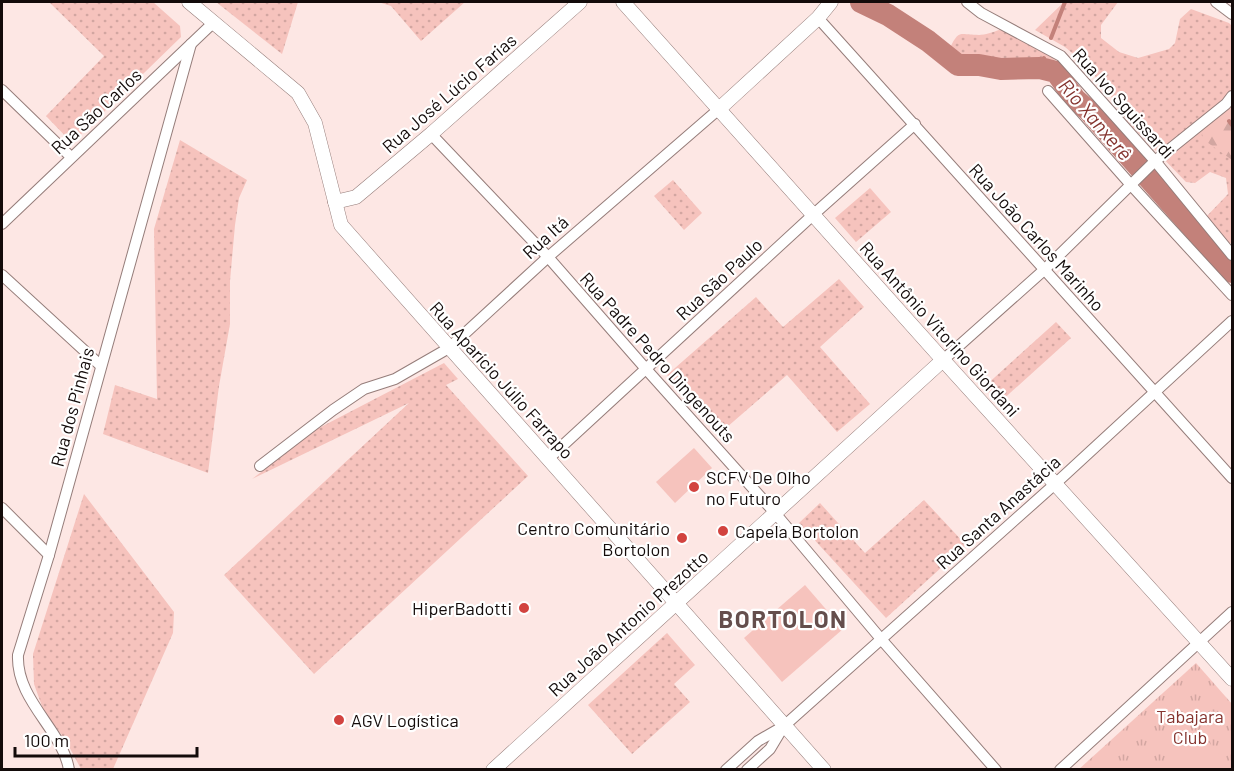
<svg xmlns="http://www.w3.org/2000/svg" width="1234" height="771" viewBox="0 0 1234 771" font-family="Barlow,sans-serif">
	<defs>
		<pattern id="grass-dots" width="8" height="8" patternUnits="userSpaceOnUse" patternTransform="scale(1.5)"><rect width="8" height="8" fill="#f6c3bd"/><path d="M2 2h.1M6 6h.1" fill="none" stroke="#d2a6a1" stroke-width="1.8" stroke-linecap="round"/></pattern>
		<pattern id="forest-firs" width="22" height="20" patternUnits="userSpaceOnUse" patternTransform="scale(1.5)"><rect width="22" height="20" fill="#f6c3bd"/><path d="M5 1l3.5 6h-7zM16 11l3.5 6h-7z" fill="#d2a6a1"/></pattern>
		<pattern id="park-tufts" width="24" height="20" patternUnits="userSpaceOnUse" patternTransform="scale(1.5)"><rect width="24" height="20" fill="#f6c3bd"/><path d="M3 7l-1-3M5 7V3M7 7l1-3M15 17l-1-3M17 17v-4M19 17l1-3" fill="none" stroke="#d2a6a1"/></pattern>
	</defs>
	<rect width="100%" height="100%" fill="#fde7e4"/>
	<g fill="url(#grass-dots)">
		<polygon points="49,2 153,2 180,26 181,37 72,143 46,116 104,56"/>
		<polygon points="216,2 298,2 282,54"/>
		<polygon points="378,2 465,2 421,41 391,6"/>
		<polygon points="1064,2 1118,2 1101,25 1101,38 1119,52 1138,58 1169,49 1175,43 1180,19 1191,9 1229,23 1232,26 1232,243 1229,243 1206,217 1228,194 1226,178 1210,172 1195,183 1186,182 1127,121 1113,99 1085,64 1065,47 1035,30"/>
		<path d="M999,30L1005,31L1057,60C1023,56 990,68 956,58L950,48C959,29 960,35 979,35C985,35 993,32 999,30Z"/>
		<polygon points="180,140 247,180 239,198 235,225 230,281 230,324 219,386 208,473 103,434 115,385 157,399 154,229"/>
		<polygon points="673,180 702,213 684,230 654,196"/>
		<polygon points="870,188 891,212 856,242 835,218"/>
		<polygon points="839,279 864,307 820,347 870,404 837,432 787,375 719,434 667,375 756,297 783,327"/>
		<polygon points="1056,322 1071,338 999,403 984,387"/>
		<polygon points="444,363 458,379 446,385 528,476 314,674 224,575 409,403 252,479 317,429"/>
		<polygon points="84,494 174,612 173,633 113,769 81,769 66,741 43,709 34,684 33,654"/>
		<polygon points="924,500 966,545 886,618 799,523 820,503 865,553"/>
		<polygon points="667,633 695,665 674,684 690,702 632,754 588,705"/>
	</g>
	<polygon fill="url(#forest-firs)" points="1232,102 1232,160 1204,140 1202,134"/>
	<polygon fill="url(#park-tufts)" points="1196,663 1232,704 1232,769 1078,770"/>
	<g fill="#f6c3bd">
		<polygon points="694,448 712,468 675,503 656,482"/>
		<polygon points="805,585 843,629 782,682 744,638"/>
		<polygon points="1200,732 1232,769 1158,769"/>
	</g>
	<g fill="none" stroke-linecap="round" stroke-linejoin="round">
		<g stroke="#c3817a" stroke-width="4">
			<polyline points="1051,38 1065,2"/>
			<polyline points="1040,68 1044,58"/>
			<polyline points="1229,121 1232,125"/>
		</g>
		<polyline stroke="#c3817a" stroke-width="22" points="861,2 888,15 928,41 958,65 979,65 1001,69 1040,68 1056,72 1075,99 1089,111 1232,272"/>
		<defs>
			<g id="minor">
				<polyline points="967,2 981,13 1061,56 1155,161 1232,255"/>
				<polyline points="1216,2 1232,14"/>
				<polyline points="818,18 1232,478"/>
				<polyline points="2,90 71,157"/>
				<polyline points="1048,91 1131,185 1232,295"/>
				<polyline points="431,134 548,257 646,369 775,513 881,639 996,770"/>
				<polyline points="2,224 213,23"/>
				<polyline points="2,275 100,365"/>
				<polyline points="943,360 1044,270 1155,161 1226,104 1232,96"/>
				<polyline points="548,459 814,214 915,124"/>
				<polyline points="260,466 333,410 364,389 395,379 449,348 548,257 719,109"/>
				<polyline points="2,508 49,555"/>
				<path d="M69,770C63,730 16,701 18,655L49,555L191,44"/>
				<polyline points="726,770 758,741 784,726 1055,484 1232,321"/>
				<polyline points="747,770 770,749 782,729"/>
				<polyline points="1060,770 1232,612"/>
			</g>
			<g id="tertiary">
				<polyline points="189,2 298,93 315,123 341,225 824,770"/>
				<polyline points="623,2 943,360 1232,679"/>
				<polyline points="719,109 818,18 831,2"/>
				<polyline points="335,202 356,197 431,134 580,2"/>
				<polyline points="493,770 943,360"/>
			</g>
		</defs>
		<use href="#minor" stroke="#957d7a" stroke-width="12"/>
		<use href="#tertiary" stroke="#957d7a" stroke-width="15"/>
		<use href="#minor" stroke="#fff" stroke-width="10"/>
		<use href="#tertiary" stroke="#fff" stroke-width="14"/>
	</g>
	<g fill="#d2433f" stroke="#fff" stroke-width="2">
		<circle cx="694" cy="487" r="6"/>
		<circle cx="723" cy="531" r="6"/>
		<circle cx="682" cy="538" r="6"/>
		<circle cx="524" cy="608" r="6"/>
		<circle cx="339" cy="720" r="6"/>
	</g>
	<g text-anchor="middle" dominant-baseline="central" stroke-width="4.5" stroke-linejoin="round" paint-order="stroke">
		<g font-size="18" fill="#130b0a" stroke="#fff">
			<text transform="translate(449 93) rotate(-41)">Rua José Lúcio Farias</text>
			<text transform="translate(1124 103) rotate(48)">Rua Ivo Sguissardi</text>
			<text transform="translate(96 111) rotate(-43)">Rua São Carlos</text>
			<text transform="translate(545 237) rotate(-42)">Rua Itá</text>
			<text transform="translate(1037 237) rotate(48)">Rua João Carlos Marinho</text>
			<text transform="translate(719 279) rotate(-43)">Rua São Paulo</text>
			<text transform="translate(940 329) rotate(48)">Rua Antônio Vitorino Giordani</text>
			<text transform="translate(658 357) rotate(48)">Rua Padre Pedro Dingenouts</text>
			<text transform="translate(502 380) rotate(48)">Rua Aparício Júlio Farrapo</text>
			<text transform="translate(72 407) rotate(-75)">Rua dos Pinhais</text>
			<text transform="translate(998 512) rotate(-42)">Rua Santa Anastácia</text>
			<text transform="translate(628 623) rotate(-42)">Rua João Antonio Prezotto</text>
		</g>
		<g font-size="18" fill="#130b0a" stroke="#fff" text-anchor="start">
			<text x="706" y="477">SCFV De Olho<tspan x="706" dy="21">no Futuro</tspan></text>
			<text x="670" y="528" text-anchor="end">Centro Comunitário<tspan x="670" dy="21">Bortolon</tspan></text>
			<text x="735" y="531">Capela Bortolon</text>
			<text x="512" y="608" text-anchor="end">HiperBadotti</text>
			<text x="351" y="720">AGV Logística</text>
		</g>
		<g font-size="18" fill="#86342f" stroke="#fff">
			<text x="1190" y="716">Tabajara<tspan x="1190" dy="21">Club</tspan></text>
		</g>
		<g font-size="20" font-style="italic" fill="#84332e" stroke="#fff">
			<text transform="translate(1096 119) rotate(49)">Rio Xanxerê</text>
		</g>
		<g font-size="24" font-weight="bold" letter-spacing="1.5" fill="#654e4c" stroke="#fff">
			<text x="783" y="618">BORTOLON</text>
		</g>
	</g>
	<rect width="1234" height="771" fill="none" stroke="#130b0a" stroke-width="6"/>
	<path d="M15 747v9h182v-9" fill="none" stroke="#130b0a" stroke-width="3"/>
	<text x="24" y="747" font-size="18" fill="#130b0a" stroke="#ffffff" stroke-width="4.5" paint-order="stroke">100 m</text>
</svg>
